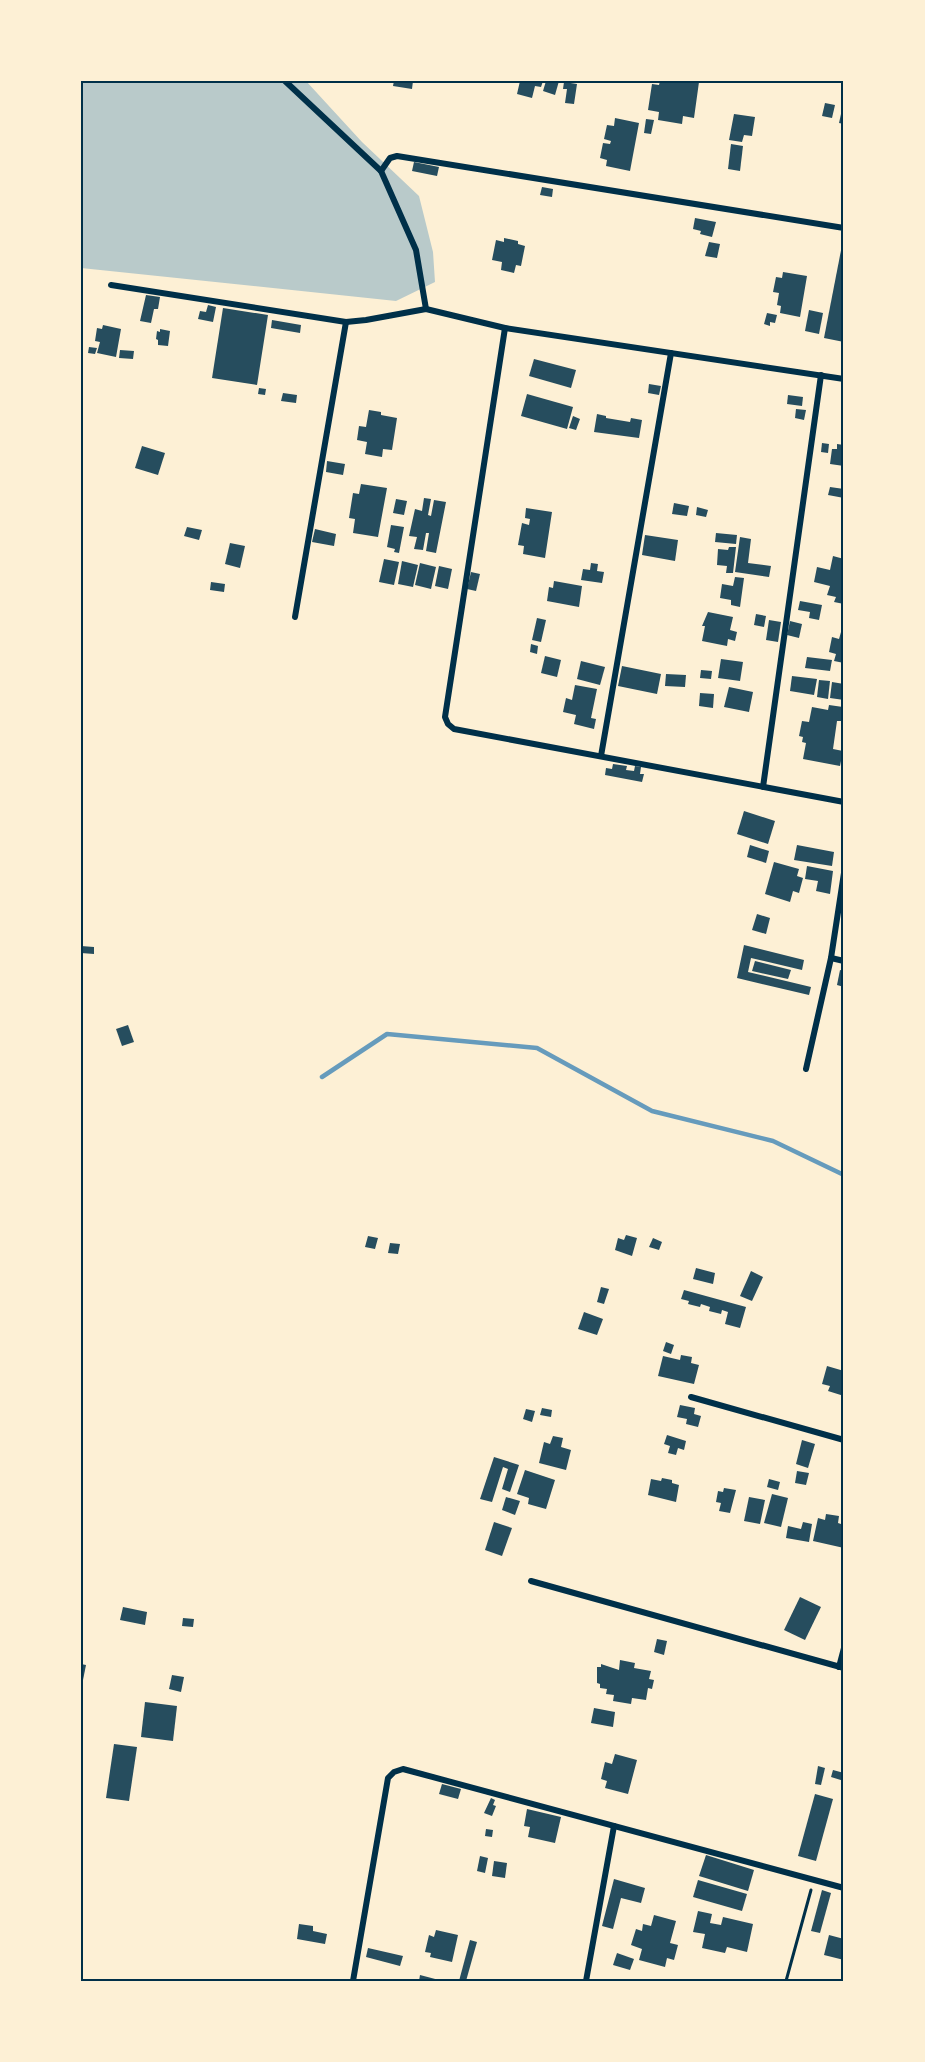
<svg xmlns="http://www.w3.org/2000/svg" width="925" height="2062" viewBox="0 0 925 2062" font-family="Montserrat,sans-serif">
	<rect width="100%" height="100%" fill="#fdf0d5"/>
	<polygon fill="#b9caca" points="81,81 306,81 362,142 419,196 433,252 435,282 396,301 81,268"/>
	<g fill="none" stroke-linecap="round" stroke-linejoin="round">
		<polyline stroke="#669bbc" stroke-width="4.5" points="322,1077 387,1034 537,1048 652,1111 773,1141 844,1175"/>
	</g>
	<g fill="#264d5e">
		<polygon points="394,81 413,81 412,89 393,86"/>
		<polygon points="520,81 543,81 541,87 535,86 532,98 517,94"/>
		<polygon points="546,81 559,81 555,95 543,91"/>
		<polygon points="660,81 699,82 694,118 683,116 682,124 658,120 659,112 648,110 652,84 659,85"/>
		<polygon points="564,82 577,84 574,104 565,103 567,89 563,89"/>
		<polygon points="825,103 835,105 832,118 822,116"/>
		<polygon points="843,105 844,105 844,124 839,123"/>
		<polygon points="734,114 755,117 752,136 744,135 742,142 729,140"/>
		<polygon points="615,118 639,123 630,171 606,166 607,160 600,158 603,143 610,144 611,141 604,139 607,125 614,126"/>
		<polygon points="646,119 654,120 651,134 644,133"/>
		<polygon points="731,144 743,146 740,171 728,169"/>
		<polygon points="414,162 439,167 437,176 412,171"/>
		<polygon points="542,187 553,189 552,197 540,195"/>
		<polygon points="695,218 716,222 712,237 700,234 701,231 693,229"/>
		<polygon points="504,238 518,241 518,244 525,246 521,266 516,265 514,273 501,270 502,262 492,260 496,240 504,242"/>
		<polygon points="843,240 844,240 844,342 824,338"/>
		<polygon points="709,242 720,244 717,258 705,256"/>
		<polygon points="783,272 807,276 800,317 780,313 781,306 777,305 779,293 773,292 776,277 782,278"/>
		<polygon points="146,295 160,297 158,309 154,309 151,323 140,321"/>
		<polygon points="208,305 216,307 213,322 198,319 200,311 206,312"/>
		<polygon points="223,308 268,315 257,385 212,378"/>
		<polygon points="809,310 823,313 819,334 805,331"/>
		<polygon points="767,313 777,315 775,323 770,322 770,326 764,324"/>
		<polygon points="272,320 301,325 300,333 271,328"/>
		<polygon points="103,325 121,329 116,357 97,353 100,342 95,341 97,328 102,329"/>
		<polygon points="160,329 170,331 168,346 158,345 158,340 156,339 157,331 160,332"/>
		<polygon points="89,347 97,348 95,354 88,353"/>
		<polygon points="120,350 134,351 133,359 119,358"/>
		<polygon points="534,359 576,370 571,388 529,376"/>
		<polygon points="649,384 661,386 659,395 648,393"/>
		<polygon points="259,388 266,389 265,395 258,394"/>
		<polygon points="283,393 297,395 296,403 281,401"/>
		<polygon points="527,394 573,407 567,429 521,416"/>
		<polygon points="788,395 803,397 802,406 787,404"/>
		<polygon points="796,409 806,410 804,420 795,418"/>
		<polygon points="369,410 381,412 381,415 397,418 392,450 383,449 382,457 365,454 367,442 357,440 359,426 366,427"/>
		<polygon points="597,414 606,416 606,418 630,422 631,418 642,420 639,438 594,432"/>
		<polygon points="573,416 580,419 576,430 569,428"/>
		<polygon points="822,443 829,444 828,453 821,452"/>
		<polygon points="837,444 844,445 844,466 830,464 832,449 837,449"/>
		<polygon points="142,446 165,453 158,475 135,468"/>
		<polygon points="327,461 345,464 343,475 326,472"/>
		<polygon points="361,484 387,488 378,537 353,533 355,519 349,518 353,493 359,494"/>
		<polygon points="830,487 844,489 844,498 828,495"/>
		<polygon points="424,498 431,499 428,515 431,516 434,500 446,502 436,553 426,551 429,533 426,533 423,550 414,549 417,537 409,536 415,509 422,511"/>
		<polygon points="396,499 407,501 404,515 393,513"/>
		<polygon points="674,503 689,506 687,516 672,514"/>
		<polygon points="697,507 708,510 706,517 696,515"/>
		<polygon points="526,508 552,512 545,558 523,554 524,546 518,545 522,523 529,525 530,519 525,518"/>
		<polygon points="391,525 404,527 399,553 394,552 395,549 387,547"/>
		<polygon points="187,527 202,530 199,540 184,536"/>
		<polygon points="315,529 336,534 334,546 312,542"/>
		<polygon points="716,533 737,535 736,544 715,542"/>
		<polygon points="645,535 678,540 675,561 642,555"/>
		<polygon points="740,537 751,539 748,563 771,566 769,577 735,572"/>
		<polygon points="230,543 245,546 240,568 225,564"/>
		<polygon points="729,547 736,547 733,573 726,573 727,566 717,565 718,549 728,550"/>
		<polygon points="833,556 844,559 844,604 834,602 836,597 827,595 830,586 814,582 817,567 830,570"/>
		<polygon points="384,559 399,562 394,585 379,582"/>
		<polygon points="402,561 418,565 413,587 398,584"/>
		<polygon points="420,563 436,567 431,589 415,585"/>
		<polygon points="591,563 598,564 597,571 604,572 602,583 581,580 583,569 590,570"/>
		<polygon points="439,566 452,569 448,589 435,586"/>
		<polygon points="471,572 480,574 476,591 467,589"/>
		<polygon points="735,577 744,578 740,607 731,605 731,600 720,598 722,584 733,586"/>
		<polygon points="554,581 582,586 579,607 547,601 549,587 553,588"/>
		<polygon points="211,582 225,584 224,592 210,590"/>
		<polygon points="800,601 822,605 819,620 809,618 810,612 798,610"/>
		<polygon points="708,612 733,617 730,630 737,632 735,641 728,639 727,646 702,641 705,626 702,626"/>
		<polygon points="756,614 766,616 764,627 754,625"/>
		<polygon points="537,618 546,620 541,642 532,640"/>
		<polygon points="769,620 781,622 778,642 766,640"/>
		<polygon points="790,621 802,624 799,638 787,635"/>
		<polygon points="841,632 844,632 844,663 834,661 836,654 829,652 832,637 839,639"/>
		<polygon points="531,644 538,646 537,654 530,652"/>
		<polygon points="545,656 561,660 557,677 541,673"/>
		<polygon points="807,657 832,660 830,671 805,668"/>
		<polygon points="721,659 743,662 740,681 718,678"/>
		<polygon points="581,661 605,667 600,685 577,679"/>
		<polygon points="622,666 661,674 657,694 618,686"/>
		<polygon points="701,670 712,671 711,679 700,678"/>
		<polygon points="666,674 686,675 685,687 665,686"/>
		<polygon points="792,676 817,679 814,695 790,691"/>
		<polygon points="819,680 830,681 828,699 817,697"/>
		<polygon points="832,682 844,684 844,700 830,698"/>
		<polygon points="575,685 597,689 591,718 596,719 594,729 574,724 576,715 563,712 566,698 572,700"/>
		<polygon points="729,687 753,692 749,712 724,707"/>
		<polygon points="700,693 714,694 713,708 699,706"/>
		<polygon points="829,705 843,707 841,721 837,721 833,749 843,751 840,766 803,759 806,743 802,742 803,737 799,736 802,721 809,722 812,707 828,710"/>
		<polygon points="613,764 627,766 626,770 634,771 635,766 641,767 640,774 644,774 642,782 605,775 606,768 612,769"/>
		<polygon points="744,811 775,821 768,844 737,834"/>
		<polygon points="750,845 769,851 766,863 747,857"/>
		<polygon points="797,845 834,852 832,866 794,860"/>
		<polygon points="774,862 799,869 797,876 803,878 799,893 793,891 790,902 765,894"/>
		<polygon points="807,866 833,871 830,894 816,891 818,881 805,879"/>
		<polygon points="757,914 770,918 766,934 752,930"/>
		<polygon points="744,945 804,960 802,970 751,958 748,972 811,987 809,995 737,978"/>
		<polygon points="81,946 94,947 94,954 81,953"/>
		<polygon points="755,961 791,970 788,979 752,971"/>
		<polygon points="840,970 844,971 844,987 837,985"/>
		<polygon points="128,1025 134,1042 122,1046 116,1029"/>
		<polygon points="626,1235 637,1238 632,1256 615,1250 618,1238 624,1240"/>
		<polygon points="368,1236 378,1238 375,1249 365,1247"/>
		<polygon points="653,1238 662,1242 659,1250 649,1247"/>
		<polygon points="390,1243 400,1244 398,1254 388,1253"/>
		<polygon points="696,1268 715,1273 713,1284 693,1279"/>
		<polygon points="751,1271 763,1277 752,1301 740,1296"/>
		<polygon points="601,1287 609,1289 604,1304 597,1302"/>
		<polygon points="684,1290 746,1307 740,1328 725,1324 728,1312 722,1310 721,1314 709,1311 710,1307 701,1304 700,1307 688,1304 689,1301 681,1299"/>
		<polygon points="584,1312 603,1319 597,1335 578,1329"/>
		<polygon points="666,1342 674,1345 671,1354 663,1351"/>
		<polygon points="681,1355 692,1357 691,1363 699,1365 694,1384 658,1376 663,1356 680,1360"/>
		<polygon points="827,1366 844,1371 844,1396 828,1391 830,1386 822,1384"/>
		<polygon points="680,1405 695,1408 694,1414 701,1416 698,1427 686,1424 687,1419 677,1417"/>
		<polygon points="542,1408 552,1410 551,1417 540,1415"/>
		<polygon points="526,1409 535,1411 532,1422 523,1419"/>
		<polygon points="667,1435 686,1441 684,1450 678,1448 676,1455 668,1453 670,1446 664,1444"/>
		<polygon points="553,1436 563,1438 561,1447 571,1450 566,1470 539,1463 544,1442 550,1444"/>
		<polygon points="802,1440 815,1444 808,1468 796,1464"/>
		<polygon points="494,1457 519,1465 510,1492 502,1489 508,1469 503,1467 492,1502 480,1499"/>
		<polygon points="525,1470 555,1480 546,1509 528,1504 529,1498 517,1494"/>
		<polygon points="797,1471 809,1473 806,1485 795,1483"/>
		<polygon points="662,1478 672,1480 672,1483 679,1485 676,1502 648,1495 651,1479 661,1481"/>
		<polygon points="769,1479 780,1482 778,1490 767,1487"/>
		<polygon points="724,1488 736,1490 730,1513 719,1511 721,1503 716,1502 718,1491 723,1492"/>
		<polygon points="772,1494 788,1498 781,1527 764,1523"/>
		<polygon points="506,1497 520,1501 515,1515 502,1510"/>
		<polygon points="749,1497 765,1500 760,1524 744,1521"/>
		<polygon points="826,1514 839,1516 838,1523 844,1525 844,1548 813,1541 818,1518 825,1520"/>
		<polygon points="494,1522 512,1528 502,1556 485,1550"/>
		<polygon points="803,1522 812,1524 809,1542 786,1538 788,1526 801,1529"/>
		<polygon points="800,1597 821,1607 805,1640 784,1630"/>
		<polygon points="123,1607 147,1612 145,1625 120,1620"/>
		<polygon points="183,1618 194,1619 193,1627 182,1626"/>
		<polygon points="657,1639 667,1641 664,1655 654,1652"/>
		<polygon points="620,1660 635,1663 634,1668 651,1671 649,1679 654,1680 652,1689 648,1688 646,1700 632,1698 631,1704 613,1701 614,1695 606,1694 607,1689 600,1688 600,1684 597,1683 597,1667 601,1667 601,1664 619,1670"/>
		<polygon points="81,1664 86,1665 83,1680 81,1679"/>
		<polygon points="172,1675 184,1677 181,1692 169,1689"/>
		<polygon points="145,1702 177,1706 173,1741 141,1737"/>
		<polygon points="594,1708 615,1712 613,1727 591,1723"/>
		<polygon points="114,1744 137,1747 129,1801 106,1798"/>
		<polygon points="615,1754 637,1760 628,1794 605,1788 607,1781 601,1779 605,1762 612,1764"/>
		<polygon points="818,1766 825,1768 821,1785 815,1784"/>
		<polygon points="833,1770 844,1773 844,1781 831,1777"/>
		<polygon points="442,1784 461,1789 458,1799 439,1794"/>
		<polygon points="815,1794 833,1799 816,1861 798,1856"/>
		<polygon points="491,1798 495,1800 493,1805 496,1806 492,1816 484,1813"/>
		<polygon points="527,1809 561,1817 555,1843 528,1837 530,1827 524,1826"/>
		<polygon points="486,1829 493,1830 492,1837 485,1836"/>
		<polygon points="706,1855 754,1870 748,1891 699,1876"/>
		<polygon points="480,1856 488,1858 485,1873 477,1871"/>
		<polygon points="494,1861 507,1863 505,1878 492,1876"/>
		<polygon points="614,1879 645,1888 641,1903 621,1898 613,1929 602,1926"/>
		<polygon points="698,1880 747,1894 742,1911 693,1897"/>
		<polygon points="822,1890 831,1893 820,1933 811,1931"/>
		<polygon points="698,1911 712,1914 710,1923 721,1925 723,1917 753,1924 747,1952 727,1947 725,1953 702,1948 705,1934 693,1932"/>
		<polygon points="654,1915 676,1921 670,1943 678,1945 674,1960 667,1958 665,1967 639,1960 642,1949 631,1945 636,1929 642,1931 643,1924 651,1926"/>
		<polygon points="299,1924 313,1926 313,1931 327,1934 325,1944 297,1939"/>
		<polygon points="436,1930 458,1935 452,1962 430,1957 431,1953 425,1952 429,1935 434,1937"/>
		<polygon points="829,1935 844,1939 844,1960 824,1955"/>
		<polygon points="470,1940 477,1942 466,1981 459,1981"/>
		<polygon points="368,1948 403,1956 400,1966 366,1957"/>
		<polygon points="617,1953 634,1959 630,1970 613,1965"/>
		<polygon points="420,1975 439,1980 439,1981 419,1981"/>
	</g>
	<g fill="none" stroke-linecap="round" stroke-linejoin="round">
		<polyline stroke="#003049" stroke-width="3" points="786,1981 811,1890"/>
		<g stroke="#003049" stroke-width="6">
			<polyline points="285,81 381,171 416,250 426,309"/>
			<polyline points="381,171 390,158 397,156 844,228"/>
			<polyline points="111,285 346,322 366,320 426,309 505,328 844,379"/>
			<polyline points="505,328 445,717 448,724 454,729 844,802"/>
			<polyline points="295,617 346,322"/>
			<polyline points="601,756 671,353"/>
			<polyline points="763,787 821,375"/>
			<polyline points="831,958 844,961"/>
			<polyline points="806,1069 831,958 844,873"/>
			<polyline points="691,1397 844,1440"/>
			<polyline points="531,1581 844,1668"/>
			<polyline points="839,1667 844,1648"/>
			<polyline points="353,1981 388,1778 394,1772 403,1769 844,1888"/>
			<polyline points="586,1981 614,1826"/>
		</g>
	</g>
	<rect width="925" height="2062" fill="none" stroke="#fdf0d5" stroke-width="165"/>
	<rect x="82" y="82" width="760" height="1898" fill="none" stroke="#003049" stroke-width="2"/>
</svg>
